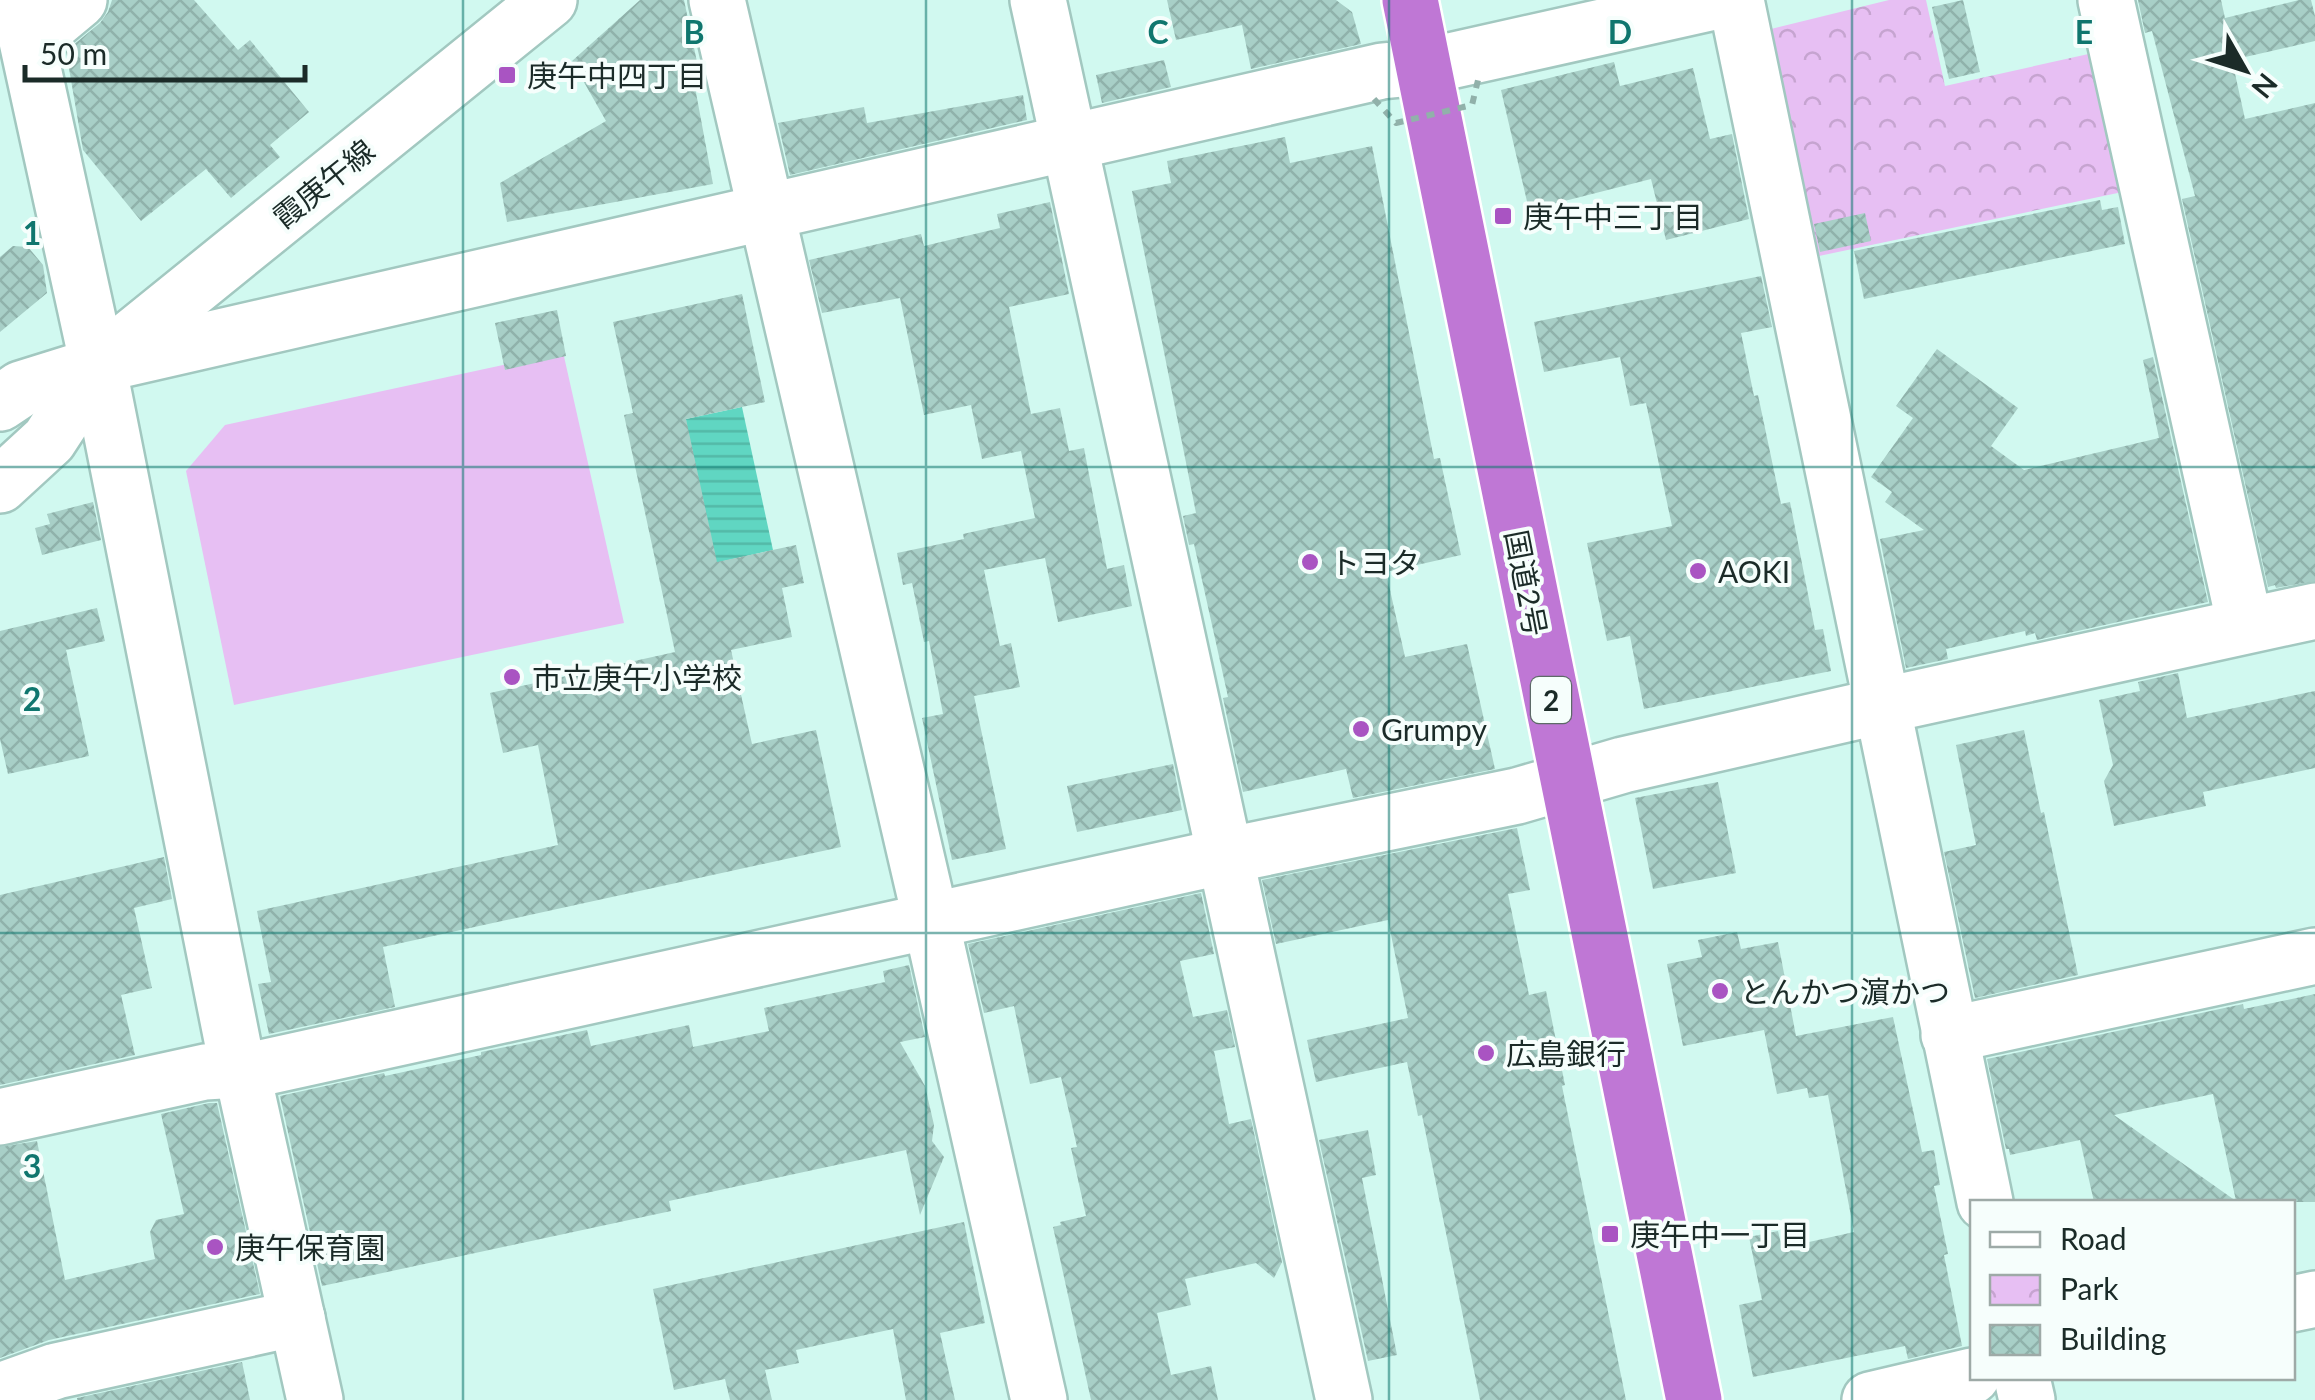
<svg xmlns="http://www.w3.org/2000/svg" width="2315" height="1400" viewBox="0 0 2315 1400" font-family="Lato,'Noto Sans JP',sans-serif">
	<defs>
		<pattern id="park-crowns" width="20" height="18" patternUnits="userSpaceOnUse" patternTransform="scale(2.5)"><rect width="20" height="18" fill="#e7bff3"/><path d="M2 6a3 3 0 1 1 6 0M12 15a3 3 0 1 1 6 0" fill="none" stroke="#c6a4d0"/></pattern>
		<pattern id="water-rules" width="6" height="5" patternUnits="userSpaceOnUse" patternTransform="scale(2.5)"><rect width="6" height="5" fill="#60d6c2"/><path d="M0 2.5h6" fill="none" stroke="#53b8a7"/></pattern>
		<pattern id="building-cross-hatch" width="8" height="8" patternUnits="userSpaceOnUse" patternTransform="scale(2.5)"><rect width="8" height="8" fill="#a8cfc7"/><path d="M0 0l8 8M0 8l8-8" fill="none" stroke="#90b2ab"/></pattern>
	</defs>
	<rect width="100%" height="100%" fill="#d1f9f0"/>
	<polygon fill="url(#park-crowns)" points="1889,0 1926,0 1945,86 2102,51 2132,190 1800,260 1763,31"/>
	<polygon fill="#e7bff3" points="563,352 624,623 234,705 186,471 225,425"/>
	<polygon fill="url(#water-rules)" points="742,407 773,550 693,568 686,419"/>
	<g fill="url(#building-cross-hatch)" fill-rule="evenodd">
		<polygon points="112,0 194,0 238,50 250,40 309,112 270,145 280,157 231,198 206,169 141,221 83,150 66,51 100,23 108,12"/>
		<polygon points="640,0 684,0 701,81 694,82 713,184 507,222 500,183 606,121 572,61"/>
		<polygon points="1167,0 1336,0 1352,12 1361,44 1251,69 1242,25 1176,40"/>
		<polygon points="1963,0 1980,72 1949,79 1932,7"/>
		<polygon points="2138,0 2221,0 2225,18 2299,0 2311,0 2315,16 2315,41 2232,60 2245,119 2315,103 2315,581 2276,588 2275,585 2268,587 2182,199 2195,196 2152,31 2145,33"/>
		<polygon points="1164,60 1171,87 1102,103 1096,75"/>
		<polygon points="1614,62 1620,86 1693,68 1710,139 1732,134 1749,219 1666,240 1651,179 1529,210 1501,90"/>
		<polygon points="1023,95 1027,120 790,175 778,123 864,107 867,123"/>
		<polygon points="1285,137 1290,163 1372,146 1434,459 1440,458 1461,555 1386,572 1405,657 1467,644 1495,769 1353,798 1346,769 1243,792 1223,698 1228,697 1194,544 1189,545 1183,516 1196,513 1132,191 1171,183 1167,161"/>
		<polygon points="2100,200 2102,210 2118,207 2125,244 1864,299 1854,251"/>
		<polygon points="1050,202 1069,294 1009,307 1031,414 1060,408 1069,451 1084,448 1107,569 1124,565 1132,606 1058,622 1045,558 984,570 1000,646 1011,643 1020,687 974,696 1006,849 952,860 922,718 943,714 929,641 924,642 912,583 903,585 897,553 964,539 963,534 1035,518 1021,451 982,459 971,405 924,415 900,298 822,313 809,260 921,234 924,246 1000,228 997,214"/>
		<polygon points="1865,213 1871,241 1820,252 1814,224"/>
		<polygon points="13,246 28,247 43,265 47,293 0,332 0,257"/>
		<polygon points="1761,276 1772,327 1741,333 1754,396 1758,395 1781,504 1790,502 1815,630 1823,629 1831,671 1644,709 1630,636 1607,641 1587,543 1672,526 1646,403 1630,406 1620,357 1544,372 1534,322"/>
		<polygon points="742,294 765,402 686,419 717,562 796,545 804,583 782,588 792,637 731,650 752,744 816,730 841,847 383,947 395,1007 269,1034 258,984 271,982 257,911 558,845 538,745 503,753 490,693 675,652 624,415 633,413 613,322"/>
		<polygon points="557,310 566,356 505,370 495,323"/>
		<polygon points="1937,349 2018,408 1991,446 2024,470 2159,438 2143,360 2153,357 2208,602 2037,640 2035,633 2026,636 2025,631 1946,649 1948,659 1906,668 1880,539 1924,530 1885,502 1892,492 1871,477 1913,418 1896,406"/>
		<polygon points="93,502 101,540 42,555 35,528 50,524 47,514"/>
		<polygon points="97,608 105,641 66,650 89,756 8,774 0,739 0,631"/>
		<polygon points="2178,673 2187,718 2315,691 2315,768 2203,792 2206,806 2114,826 2104,781 2113,765 2099,700 2140,691 2138,682"/>
		<polygon points="2024,730 2041,813 2044,812 2078,975 1975,998 1944,852 1976,845 1956,745"/>
		<polygon points="1173,764 1182,810 1077,832 1067,786"/>
		<polygon points="1718,782 1736,873 1653,889 1635,798"/>
		<polygon points="1517,828 1530,890 1508,894 1529,995 1546,991 1565,1085 1562,1086 1626,1400 1480,1400 1422,1115 1418,1116 1407,1062 1316,1082 1307,1040 1408,1018 1388,920 1276,944 1262,880"/>
		<polygon points="164,857 172,899 134,908 152,988 121,995 135,1055 0,1085 0,895"/>
		<polygon points="1201,893 1214,954 1180,961 1193,1017 1227,1010 1235,1047 1214,1051 1229,1124 1251,1119 1282,1262 1274,1278 1256,1263 1185,1279 1191,1305 1157,1313 1171,1375 1211,1366 1218,1400 1091,1400 1053,1227 1061,1225 1060,1222 1086,1216 1071,1148 1077,1147 1061,1077 1030,1084 1014,1006 984,1013 968,944"/>
		<polygon points="1737,932 1741,949 1778,942 1796,1036 1893,1017 1922,1152 1934,1150 1940,1185 1934,1186 1948,1254 1944,1255 1962,1346 1908,1359 1905,1346 1753,1377 1739,1305 1762,1300 1749,1237 1778,1231 1782,1248 1854,1232 1828,1095 1809,1098 1807,1088 1777,1094 1764,1030 1683,1046 1667,964 1702,957 1698,940"/>
		<polygon points="909,965 925,1037 900,1042 925,1086 934,1125 932,1141 944,1157 920,1215 906,1150 669,1201 671,1211 322,1286 280,1096 384,1073 385,1076 481,1055 481,1052 587,1030 591,1046 689,1025 693,1047 769,1031 764,1008 885,982 883,971"/>
		<path d="M2315,994V1202H2094L2080,1140L2010,1155L2009,1149H2006L1987,1059L2243,1004L2244,1009ZM2213,1094L2236,1201L2114,1115Z"/>
		<polygon points="209,1103 217,1103 260,1294 49,1340 0,1358 0,1147 37,1141 65,1280 155,1259 150,1232 156,1220 184,1214 161,1114"/>
		<polygon points="1368,1130 1376,1175 1362,1178 1397,1355 1368,1361 1319,1140"/>
		<polygon points="964,1222 985,1323 940,1333 955,1400 906,1400 893,1329 796,1350 799,1363 765,1370 772,1400 730,1400 725,1379 674,1390 653,1289"/>
		<polygon points="242,1362 250,1400 77,1400 77,1398"/>
	</g>
	<g fill="none" stroke-linecap="round" stroke-linejoin="round">
		<defs>
			<g id="minor">
				<polyline points="18,0 98,365 238,1070 246,1089 315,1400"/>
				<polyline points="717,0 926,899 1039,1400"/>
				<polyline points="1038,0 1344,1400"/>
				<polyline points="1736,0 1985,1202"/>
				<polyline points="2106,0 2245,625"/>
				<polyline points="24,30 49,25 79,0"/>
				<polyline points="0,403 21,389 98,365 1382,71 1423,67 1723,0"/>
				<polyline points="0,485 49,440 98,365 549,0"/>
				<polyline points="1949,1035 2315,956"/>
				<polyline points="0,1117 205,1072 257,1069 1225,856 1517,796 1623,765 1881,706 2315,611"/>
				<polyline points="2292,1304 2315,1299"/>
				<polyline points="2022,1378 2027,1400"/>
				<polyline points="0,1391 56,1371 297,1318"/>
				<polyline points="1870,1400 1972,1376"/>
			</g>
			<polyline id="highway" points="1410,0 1694,1400"/>
		</defs>
		<use href="#minor" stroke="#a2c8c0" stroke-width="60"/>
		<use href="#highway" stroke="#fff" stroke-width="60"/>
		<use href="#minor" stroke="#fff" stroke-width="55"/>
		<use href="#highway" stroke="#bf77d5" stroke-width="55"/>
		<polyline stroke="#91b1aa" stroke-width="6" stroke-dasharray="8 8" stroke-linecap="butt" points="1374,99 1396,123 1472,105 1479,76"/>
	</g>
	<path fill="none" stroke="#0f766e" stroke-width="2.5" stroke-opacity="0.55" d="M463,0V1400M926,0V1400M1389,0V1400M1852,0V1400M0,467H2315M0,933H2315"/>
	<g fill="#a954c2" stroke="#f6fefc" stroke-width="4">
		<rect x="497" y="65" width="20" height="20" rx="5"/>
		<rect x="1493" y="206" width="20" height="20" rx="5"/>
		<circle cx="1310" cy="562" r="10"/>
		<circle cx="1698" cy="571" r="10"/>
		<circle cx="512" cy="677" r="10"/>
		<circle cx="1361" cy="729" r="10"/>
		<circle cx="1720" cy="991" r="10"/>
		<circle cx="1486" cy="1053" r="10"/>
		<rect x="1600" y="1224" width="20" height="20" rx="5"/>
		<circle cx="215" cy="1247" r="10"/>
	</g>
	<g text-anchor="middle" dominant-baseline="central" stroke-width="8" stroke-linejoin="round" paint-order="stroke">
		<rect fill="#f6fefc" stroke="#5d6a68" stroke-width="2.5" x="1531" y="677" width="40" height="46" rx="8"/>
		<g font-size="28" font-weight="bold" fill="#1b2b28">
			<text x="1551" y="700">2</text>
		</g>
		<g font-size="30" fill="#1b2b28" stroke="#f6fefc" text-anchor="start">
			<text x="527" y="75">庚午中四丁目</text>
			<text x="1523" y="216">庚午中三丁目</text>
			<text x="1330" y="562">トヨタ</text>
			<text x="1718" y="571">AOKI</text>
			<text x="532" y="677">市立庚午小学校</text>
			<text x="1381" y="729">Grumpy</text>
			<text x="1740" y="991">とんかつ濵かつ</text>
			<text x="1506" y="1053">広島銀行</text>
			<text x="1630" y="1234">庚午中一丁目</text>
			<text x="235" y="1247">庚午保育園</text>
		</g>
		<g font-size="30" fill="#1b2b28" stroke="#f6fefc">
			<text transform="translate(323 183) rotate(-39)">霞庚午線</text>
			<text transform="translate(1527 583) rotate(79)">国道2号</text>
		</g>
	</g>
	<g font-size="32" text-anchor="middle" font-weight="bold" fill="#0f766e" stroke="#f6fefc" stroke-width="8" stroke-linejoin="round" paint-order="stroke">
		<text x="694" y="44">B</text>
		<text x="1158" y="44">C</text>
		<text x="1620" y="44">D</text>
		<text x="2084" y="44">E</text>
		<text x="32" y="245">1</text>
		<text x="32" y="711">2</text>
		<text x="32" y="1178">3</text>
	</g>
	<rect x="1970" y="1200" width="325" height="180" fill="#f6fefc" stroke="#9eaaa7" stroke-width="2.5"/>
	<rect x="1990" y="1232" width="50" height="15" fill="#ffffff" stroke="#9eaaa7" stroke-width="2.5"/>
	<text x="2060" y="1250" font-size="30" fill="#1b2b28">Road</text>
	<rect x="1990" y="1275" width="50" height="30" fill="url(#park-crowns)" stroke="#9eaaa7" stroke-width="2.5"/>
	<text x="2060" y="1300" font-size="30" fill="#1b2b28">Park</text>
	<rect x="1990" y="1325" width="50" height="30" fill="url(#building-cross-hatch)" stroke="#9eaaa7" stroke-width="2.5"/>
	<text x="2060" y="1350" font-size="30" fill="#1b2b28">Building</text>
	<g transform="translate(2245 70) rotate(129)" stroke="#f6fefc" stroke-width="8" paint-order="stroke">
	<path d="M0-8L18 38L0 25L-18 38Z" fill="#1b2b28"/>
	<text y="-15" font-size="28" font-weight="bold" text-anchor="middle" fill="#1b2b28">N</text>
	</g>
	<path d="M25 65v15h280v-15" fill="none" stroke="#1b2b28" stroke-width="5"/>
	<text x="40" y="65" font-size="30" fill="#1b2b28" stroke="#f6fefc" stroke-width="8" paint-order="stroke">50 m</text>
</svg>
